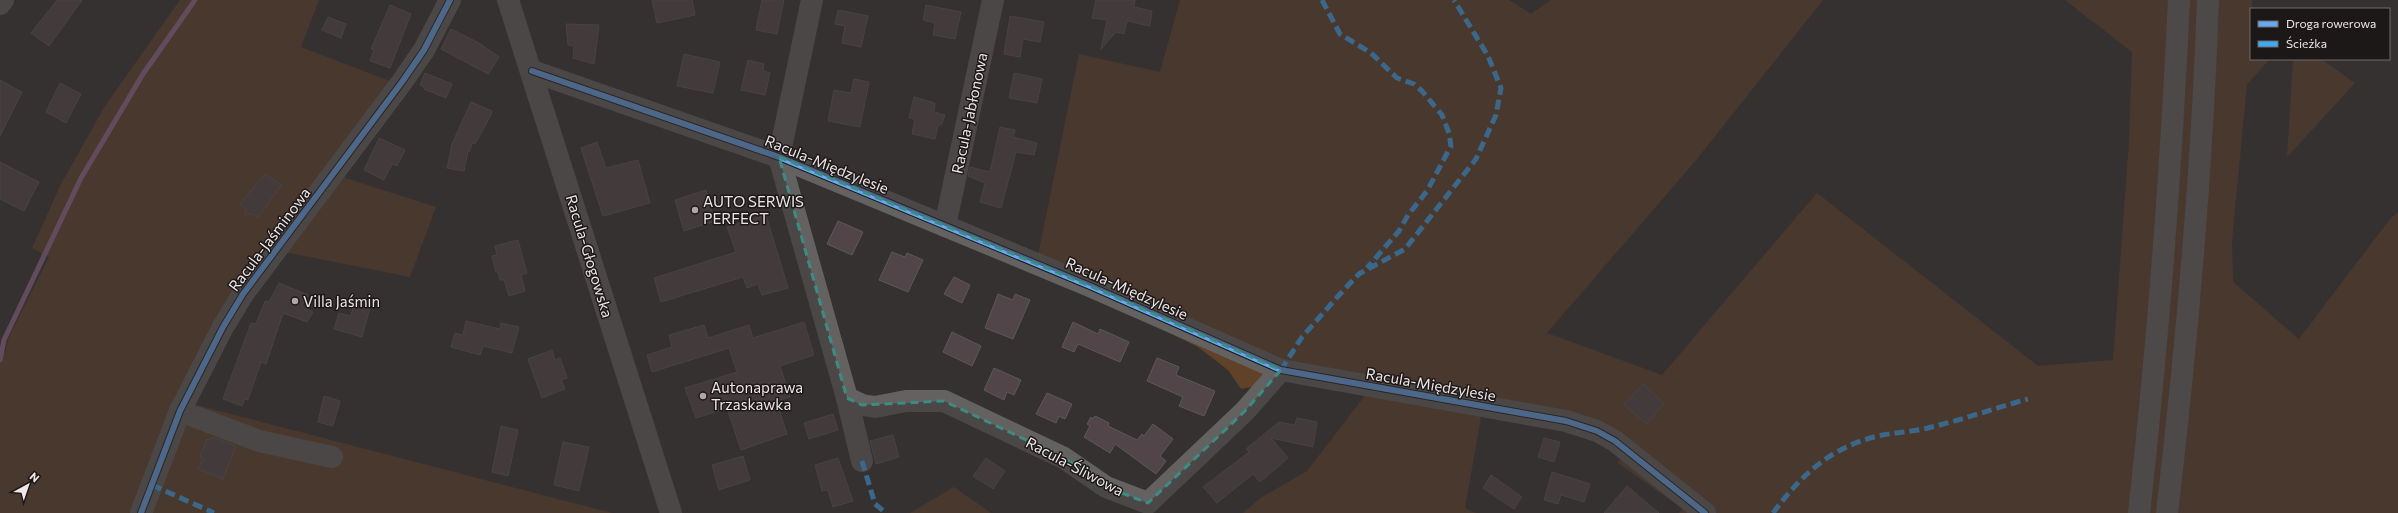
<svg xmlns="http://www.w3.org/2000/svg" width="2398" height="513" viewBox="0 0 2398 513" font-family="Commissioner,sans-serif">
	<rect width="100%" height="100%" fill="#363131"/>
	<g fill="#5f4228">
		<polygon points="180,0 319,0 301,47 397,84 333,174 436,207 410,277 274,250 181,401 612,513 0,513 0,351 5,353 9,337 49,257 32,248 61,184 105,106"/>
		<polygon points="1180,0 1509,0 1531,14 1551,0 1823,0 1697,159 1547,333 1662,375 1817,193 2038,366 2113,360 2129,142 2132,52 2065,0 2252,0 2251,59 2270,59 2247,84 2232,241 2233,282 2299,339 2390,219 2398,212 2398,513 1679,513 1683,509 1618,463 1622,451 1592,430 1483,406 1465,508 1476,513 1243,513 1262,497 1307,471 1370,389 1286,380 1241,389 1228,370 1198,347 1080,289 1035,270 1079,54 1160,72"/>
		<polygon points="2293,59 2321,59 2355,83 2287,157"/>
		<polygon points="954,487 991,513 908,513 910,513"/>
	</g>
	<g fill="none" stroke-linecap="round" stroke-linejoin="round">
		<polyline stroke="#966b93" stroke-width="5" points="0,360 4,340 81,178 143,74 195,0"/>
	</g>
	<g fill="#52454a" stroke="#5c5859">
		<polygon points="57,0 82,0 49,46 31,33"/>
		<polygon points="652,0 692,0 695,15 657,23"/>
		<polygon points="762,0 784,0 777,34 756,30"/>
		<polygon points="1096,0 1135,0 1134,7 1152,11 1150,26 1127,21 1124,34 1116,32 1101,49 1107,20 1092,18"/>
		<polygon points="390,5 411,14 390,68 370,61 374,50 371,49"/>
		<polygon points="926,5 961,12 955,39 933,35 935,23 923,20"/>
		<polygon points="838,10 868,16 861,47 842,43 845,26 835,24"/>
		<polygon points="1010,16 1044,22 1040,42 1023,39 1020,57 1004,54"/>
		<polygon points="328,17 346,24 341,38 322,30"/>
		<polygon points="566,24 599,25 594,64 573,58 574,46 568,45"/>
		<polygon points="451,29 479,43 499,57 488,74 441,49"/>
		<polygon points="684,54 720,62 713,93 677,86"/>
		<polygon points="748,60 764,64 763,71 770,73 765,95 741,90"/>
		<polygon points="425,73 452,84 446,98 424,89 424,87 420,85"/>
		<polygon points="1014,73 1042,79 1037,103 1009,98"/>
		<polygon points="854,79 869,82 860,127 828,121 834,90 851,93"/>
		<polygon points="0,80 22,92 0,136"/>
		<polygon points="60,83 81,94 66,123 46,112"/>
		<polygon points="914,97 935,103 934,112 945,115 942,124 938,126 935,139 912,134 915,119 909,118"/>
		<polygon points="471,102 492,111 490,117 475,144 472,143 470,151 468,151 464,171 447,168 452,144"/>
		<polygon points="1000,127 1015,130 1013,137 1037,143 1034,155 1016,152 1001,208 980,202 985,183 968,176 970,167 990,172"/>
		<polygon points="379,138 405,150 397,166 392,164 384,180 364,170"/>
		<polygon points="597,142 606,168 638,160 650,203 603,216 581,148"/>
		<polygon points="0,162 39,182 24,211 0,199"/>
		<polygon points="265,174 281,185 258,218 252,214 246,214 246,209 240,204"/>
		<polygon points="706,190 715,221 684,231 675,200"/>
		<polygon points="766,215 788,288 762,295 758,284 747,288 743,277 661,302 654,278 736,252 727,227"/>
		<polygon points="838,221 863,232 852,255 827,244"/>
		<polygon points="518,240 527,273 521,275 525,291 509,296 504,280 500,280 498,272 496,272 492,256 497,255 495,246"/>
		<polygon points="892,252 905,257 907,253 923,260 908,292 879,280"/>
		<polygon points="954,277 970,285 962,303 944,294"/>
		<polygon points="279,283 308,295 302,306 313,312 307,322 283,313 266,364 261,362 248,400 245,399 242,406 223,399 251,323 256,324 265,301 269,302"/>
		<polygon points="998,294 1013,300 1015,294 1030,300 1013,339 985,328"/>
		<polygon points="355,299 371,304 362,337 334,329 339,313 351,316"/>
		<polygon points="466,321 500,329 501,323 519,327 512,353 483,346 480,355 451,347 455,333 463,335"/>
		<polygon points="804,322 814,355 780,366 790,397 776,401 787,434 741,450 727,408 696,418 685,388 737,372 729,348 652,372 647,355 672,347 669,335 704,325 708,338 749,325 753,338"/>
		<polygon points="1073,322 1098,334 1100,329 1129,342 1120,362 1078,344 1074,352 1062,347"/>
		<polygon points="952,332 981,346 972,366 943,352"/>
		<polygon points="552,350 555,360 560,358 567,378 561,380 565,389 542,398 528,359"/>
		<polygon points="1157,358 1179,367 1176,375 1215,391 1204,416 1179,406 1183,397 1147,381"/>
		<polygon points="994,368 1021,380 1014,395 1007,392 1004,400 984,390"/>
		<polygon points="1643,384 1664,403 1647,424 1624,405"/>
		<polygon points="1047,393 1072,404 1065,419 1059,416 1056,423 1036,414"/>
		<polygon points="324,396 340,401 333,426 318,422"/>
		<polygon points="833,414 838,430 809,439 804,423"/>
		<polygon points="1095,416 1109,423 1108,426 1137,440 1142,434 1144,436 1153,424 1173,439 1160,456 1166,461 1156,474 1115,444 1110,453 1084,437 1090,426 1087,424 1091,417 1093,419"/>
		<polygon points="1297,418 1317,422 1313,447 1271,438 1288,458 1260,482 1253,474 1217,503 1203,487 1249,452 1246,449 1279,422 1295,425"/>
		<polygon points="501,426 518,430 508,476 492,472"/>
		<polygon points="893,435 899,457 876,464 870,441"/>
		<polygon points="212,437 236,446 223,479 198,469 203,458 200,456 207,439 210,440"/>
		<polygon points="1544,438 1560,442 1554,462 1538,457"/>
		<polygon points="563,442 589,447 579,491 554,485"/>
		<polygon points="743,456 750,480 719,490 712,465"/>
		<polygon points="838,458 853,501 833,507 828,490 822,491 815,465"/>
		<polygon points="986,458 1005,471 993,489 973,476"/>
		<polygon points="1552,472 1590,484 1584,502 1561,495 1558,504 1544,500"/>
		<polygon points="1491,475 1522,497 1514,509 1483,488"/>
		<polygon points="1627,486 1659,513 1604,513"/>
	</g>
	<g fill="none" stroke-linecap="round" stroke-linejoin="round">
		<g stroke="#646261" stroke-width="22">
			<polyline points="508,0 671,513"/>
			<polyline points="812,0 779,157 847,398 862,461"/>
			<polyline points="0,4 3,0"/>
			<polyline points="532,71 779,157 1090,286 1281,370 1566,421 1597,431 1615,441 1705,513"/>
			<polyline points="945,226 993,0"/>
			<polyline points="847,398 862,405 875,407 906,401 944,401 1064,458 1106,487 1148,503 1245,411 1281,370"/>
			<polyline points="180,411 259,441 332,457"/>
			<polyline points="141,513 180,411 223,327 243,294 402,82 424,50 450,0"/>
		</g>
		<g stroke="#6a6767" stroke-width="22">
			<path d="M2139,513C2158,343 2171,171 2179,0"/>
			<path d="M2167,513C2187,343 2202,171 2208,0"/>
		</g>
		<g stroke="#3fa9f5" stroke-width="5" stroke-dasharray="10 5" stroke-linecap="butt">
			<polyline points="1322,0 1340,34 1371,53 1397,78 1414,84 1422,91 1442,115 1449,133 1451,146 1427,191 1408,215 1399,231 1367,268"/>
			<polyline points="1281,370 1302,337 1340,294 1359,274 1405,249 1476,159 1496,115 1501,88 1488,56 1454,0"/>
			<polyline points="862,461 875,504 886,513"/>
			<polyline points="152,485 214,513"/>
			<path d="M1773,513C1801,475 1831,447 1878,436C1896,432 1914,432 1932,427C1964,419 1996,408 2028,399"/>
		</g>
		<defs>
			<g id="cycleway">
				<polyline points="532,71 779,157 1090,286 1281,370 1566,421 1597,431 1615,441 1705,513"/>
				<polyline points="141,513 180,411 223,327 243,294 402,82 424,50 450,0"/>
			</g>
		</defs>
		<use href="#cycleway" stroke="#1d1818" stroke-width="8"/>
		<use href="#cycleway" stroke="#66a8f1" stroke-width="6"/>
	</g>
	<path d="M0 0H2398V513H0ZM779,157L1090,286L1281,370L1245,411L1148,503L1106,487L1064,458L944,401L862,405L847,398Z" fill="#363131" fill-opacity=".55" fill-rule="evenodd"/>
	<path fill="none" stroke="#3c8c86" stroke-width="3" stroke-dasharray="8 5" stroke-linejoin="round" d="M779,157L1090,286L1281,370L1245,411L1148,503L1106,487L1064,458L944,401L862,405L847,398Z"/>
	<g fill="#aea7a7" stroke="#1d1818" stroke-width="1.5">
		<circle cx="695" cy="210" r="4"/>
		<circle cx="295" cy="301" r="4"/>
		<circle cx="703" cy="396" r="4"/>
	</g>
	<g text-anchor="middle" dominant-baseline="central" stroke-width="3" stroke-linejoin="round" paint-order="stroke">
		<g font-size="15" fill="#eee6e7" stroke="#1d1818">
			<text transform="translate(969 113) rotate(-78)">Racula-Jabłonowa</text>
			<text transform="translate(827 164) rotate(22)">Racula-Międzylesie</text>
			<text transform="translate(269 239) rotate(-53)">Racula-Jaśminowa</text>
			<text transform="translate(590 256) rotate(73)">Racula-Głogowska</text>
			<text transform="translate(1127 288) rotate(24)">Racula-Międzylesie</text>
			<text transform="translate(1431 384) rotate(10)">Racula-Międzylesie</text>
			<text transform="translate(1075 466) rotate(28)">Racula-Śliwowa</text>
		</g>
		<g font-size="15" fill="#eee6e7" stroke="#1d1818" text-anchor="start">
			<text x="703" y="201">AUTO SERWIS<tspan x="703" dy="17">PERFECT</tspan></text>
			<text x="303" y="301">Villa Jaśmin</text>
			<text x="711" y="387">Autonaprawa<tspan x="711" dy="17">Trzaskawka</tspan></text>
		</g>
	</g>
	<rect x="2250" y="8" width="140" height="52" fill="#1d1818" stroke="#716a6b"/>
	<rect x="2258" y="21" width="20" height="6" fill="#66a8f1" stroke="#716a6b"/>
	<text x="2286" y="28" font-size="12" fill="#eee6e7">Droga rowerowa</text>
	<rect x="2258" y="41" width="20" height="6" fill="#3fa9f5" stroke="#716a6b"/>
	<text x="2286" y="48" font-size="12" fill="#eee6e7">Ścieżka</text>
	<g transform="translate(28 485) rotate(40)" stroke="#1d1818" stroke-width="3" paint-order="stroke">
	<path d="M0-3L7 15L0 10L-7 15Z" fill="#eee6e7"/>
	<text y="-6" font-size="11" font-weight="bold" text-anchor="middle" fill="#eee6e7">N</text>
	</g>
</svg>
